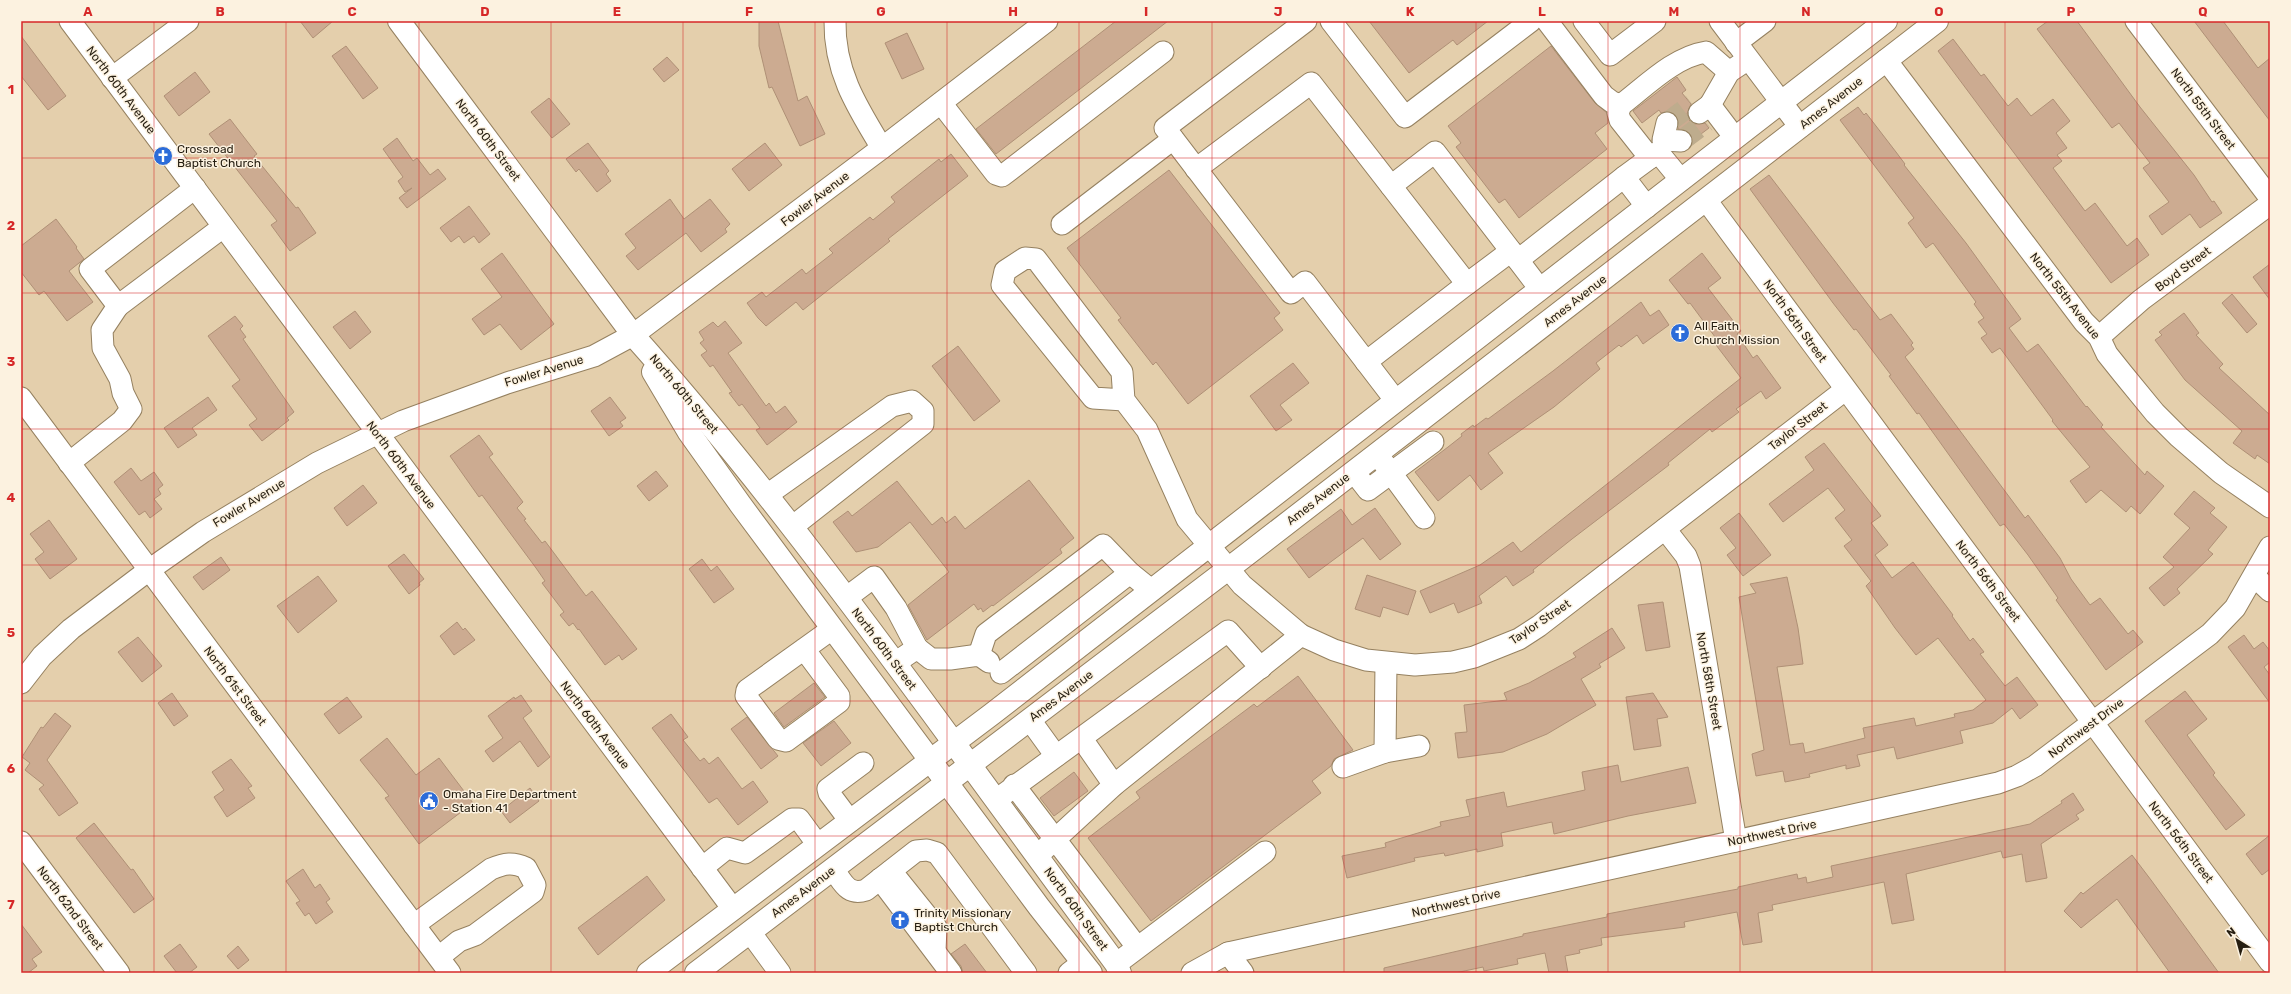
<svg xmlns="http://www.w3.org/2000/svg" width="2291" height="994" viewBox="0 0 2291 994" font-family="Rubik,sans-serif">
	<rect width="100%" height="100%" fill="#e4cfac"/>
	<g fill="#ccab91" stroke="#af9076">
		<polygon points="300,21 333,21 313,38"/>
		<polygon points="759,21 778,21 798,101 807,96 825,134 800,146 772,87 769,88 759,46"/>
		<polygon points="1116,21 1168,21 996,154 976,129"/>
		<polygon points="1369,21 1488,21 1457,45 1453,40 1409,73"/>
		<polygon points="2048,21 2077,21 2140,107 2194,175 2212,202 2214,201 2222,213 2200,228 2190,214 2162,235 2149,216 2169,202 2143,168 2150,163 2119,123 2112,128 2037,29"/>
		<polygon points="2194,21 2223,21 2258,68 2270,58 2270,121"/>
		<polygon points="907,33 924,69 902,79 885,43"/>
		<polygon points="21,36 66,96 48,110 21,76"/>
		<polygon points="1953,39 1981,76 1984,74 2008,106 2017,98 2031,116 2053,99 2070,121 2056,133 2067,148 2057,155 2062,161 2053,168 2085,211 2095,203 2127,246 2137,238 2149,255 2111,283 1938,51"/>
		<polygon points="346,46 378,88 363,99 332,56"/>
		<polygon points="1551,46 1595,103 1607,113 1608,123 1595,133 1607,149 1519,218 1505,199 1499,203 1456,147 1461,143 1448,126"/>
		<polygon points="667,57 679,70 664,82 653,69"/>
		<polygon points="195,72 210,92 179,116 164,96"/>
		<polygon points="1677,77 1686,90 1682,93 1691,104 1687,114 1689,120 1694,124 1705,123 1709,128 1693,140 1688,131 1678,129 1678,119 1670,111 1661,113 1659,110 1642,123 1633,111"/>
		<polygon points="549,98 570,124 552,138 531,112"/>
		<polygon points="1858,107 1864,115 1866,113 1896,152 1905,164 1904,165 1966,243 2021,319 2009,328 2027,352 2038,344 2086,407 2087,406 2103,425 2101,427 2145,475 2147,471 2164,486 2140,514 2131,506 2126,512 2101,490 2086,503 2070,481 2090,467 2052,421 2053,420 2000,348 1992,353 1981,338 1987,334 1978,322 1984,318 1974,304 1976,302 1933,243 1926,248 1908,223 1914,218 1840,120"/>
		<polygon points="230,119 257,154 254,156 296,208 298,207 316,233 290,251 271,225 277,221 209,134"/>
		<polygon points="397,138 413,161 417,158 430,175 438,169 446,179 407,208 399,198 412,188 405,192 398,181 403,177 383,149"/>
		<polygon points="588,143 609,171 606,174 611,181 597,192 579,169 576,172 566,159"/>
		<polygon points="765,143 782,165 749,191 732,169"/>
		<polygon points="951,154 968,176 888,239 890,241 803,310 796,302 766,326 758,318 747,303 762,292 766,297 802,269 806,274 833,253 829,249 870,217 873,220 895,202 891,197 939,159 941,162"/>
		<polygon points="1169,170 1280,313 1274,318 1283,330 1188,404 1156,362 1153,365 1118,320 1121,318 1067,248"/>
		<polygon points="1769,175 1880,320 1891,314 1913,343 1911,345 1914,349 1905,357 2025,518 2028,515 2060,558 2071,579 2090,605 2100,598 2128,634 2133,630 2143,642 2106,670 2056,600 2058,598 2028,555 2004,524 2000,526 1919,413 1917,414 1889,376 1891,375 1856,329 1854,330 1833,303 1750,189"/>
		<polygon points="670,199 684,219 710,199 730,224 725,229 727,232 701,252 686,233 638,270 626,256 636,248 625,234"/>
		<polygon points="469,206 490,234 479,243 474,236 464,243 459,236 451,242 440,228"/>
		<polygon points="56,219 77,247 76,248 84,259 69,271 93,302 67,321 44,291 39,295 21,272 21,246"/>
		<polygon points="502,253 554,324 521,350 500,324 484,335 472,319 502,297 481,269"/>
		<polygon points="1702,253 1721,278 1708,288 1741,331 1737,334 1753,358 1757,355 1781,388 1766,399 1761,391 1736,409 1739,412 1712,432 1710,429 1668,463 1669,465 1572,539 1533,570 1534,572 1513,586 1506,576 1479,596 1482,603 1458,613 1454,603 1430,613 1420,591 1480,565 1513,542 1521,552 1741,378 1713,341 1718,341 1690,303 1688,304 1669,280"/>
		<polygon points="2270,264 2270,300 2253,277"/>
		<polygon points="2232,294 2257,324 2247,333 2222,303"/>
		<polygon points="1641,302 1650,316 1659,310 1669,325 1643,344 1637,335 1621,347 1619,345 1596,363 1600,369 1554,407 1488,453 1503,473 1481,490 1470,475 1438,501 1415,472 1448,447 1462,436 1461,434 1473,425 1474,427 1486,418 1488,419 1553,371"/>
		<polygon points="355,311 371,332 350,349 333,327"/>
		<polygon points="2184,313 2199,333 2196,335 2223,364 2219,368 2270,415 2270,464 2257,455 2255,459 2233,443 2242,431 2185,380 2155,340 2162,335 2159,332"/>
		<polygon points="235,316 243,326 240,329 246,337 243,339 294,412 287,418 289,420 262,441 249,425 257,419 232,386 240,380 208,336"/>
		<polygon points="725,321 742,343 728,353 766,406 769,403 776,413 785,406 797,422 767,445 756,430 760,428 742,404 739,406 729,393 732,392 713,365 710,367 701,355 707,351 700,343 704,340 699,332 713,322 718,327"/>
		<polygon points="958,346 1000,401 974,421 932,366"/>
		<polygon points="1293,363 1309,383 1280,405 1292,420 1276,431 1250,396"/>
		<polygon points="208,397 217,410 192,428 197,435 178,448 164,428"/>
		<polygon points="610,397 626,418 620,422 623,426 609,436 591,411"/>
		<polygon points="479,435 493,454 489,457 523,502 517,508 526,519 524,520 542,543 545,541 586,596 592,591 637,649 622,660 619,655 605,665 579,629 578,630 573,623 569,626 560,615 564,612 542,583 545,581 536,568 482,495 479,497 450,456"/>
		<polygon points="1824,443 1881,516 1871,523 1888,545 1875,555 1892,578 1913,562 1953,615 1952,616 1970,641 1973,638 1984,652 1980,654 2005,686 2017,677 2038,705 2020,719 2012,708 1993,723 1960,731 1963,743 1897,759 1894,747 1857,755 1860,766 1846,769 1846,765 1809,774 1810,777 1785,782 1783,771 1756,776 1752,754 1764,750 1739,597 1756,593 1750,584 1787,577 1798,628 1803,664 1777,667 1790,745 1803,743 1805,753 1865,738 1863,728 1914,718 1916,726 1955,717 1954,714 1973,710 1986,700 1938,638 1916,655 1895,628 1866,586 1871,581 1844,546 1852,540 1835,518 1845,510 1828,488 1783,522 1769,504 1814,470 1805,457"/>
		<polygon points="131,468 141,481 154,472 163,485 158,489 161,494 154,499 162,509 150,518 145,511 139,515 114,482"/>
		<polygon points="656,471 668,486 649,501 637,486"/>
		<polygon points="1029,480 1074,538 1060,549 1062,553 993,606 992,605 983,612 981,608 978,610 974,604 927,640 908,605 949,572 910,522 878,547 856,552 833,522 848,511 852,516 897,481 932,525 942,517 946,523 955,516 965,529"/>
		<polygon points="363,485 377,503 347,526 334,508"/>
		<polygon points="2194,491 2215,508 2210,513 2227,527 2208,550 2213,554 2177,589 2180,593 2164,606 2149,588 2174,567 2163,557 2190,528 2174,514"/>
		<polygon points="1375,508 1401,544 1380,560 1363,538 1309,578 1287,549 1341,509 1352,525"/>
		<polygon points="1739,513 1771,555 1743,576 1727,555 1736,548 1720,528"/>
		<polygon points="49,520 77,559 50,579 35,559 44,552 30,534"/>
		<polygon points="404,554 424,579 419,583 420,585 409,594 388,566"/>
		<polygon points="221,557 230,570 203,590 193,577"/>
		<polygon points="702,559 711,571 717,566 734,589 714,603 689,569"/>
		<polygon points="1367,575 1416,591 1408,615 1383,607 1380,617 1355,609"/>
		<polygon points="318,576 337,601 298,633 277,606"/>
		<polygon points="1663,602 1670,647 1646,651 1638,605"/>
		<polygon points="457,622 463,630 465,628 475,640 454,655 440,636"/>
		<polygon points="1612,628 1625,648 1599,664 1601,667 1581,679 1596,705 1547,734 1503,752 1458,758 1455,733 1467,732 1464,705 1507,700 1504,693 1529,683 1576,657 1573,653"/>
		<polygon points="2244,635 2254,649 2263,642 2270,651 2270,662 2264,667 2270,675 2270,703 2228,647"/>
		<polygon points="138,637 162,666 142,682 118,652"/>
		<polygon points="1298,676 1353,750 1334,759 1331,766 1312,781 1321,793 1151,921 1088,838 1140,798 1136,792 1254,704 1257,707"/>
		<polygon points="814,683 825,697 784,727 774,713"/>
		<polygon points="2185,691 2207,719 2187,735 2215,773 2213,775 2245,815 2226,830 2145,721"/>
		<polygon points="172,693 188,716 174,726 158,703"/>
		<polygon points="1653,693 1668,717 1657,719 1661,746 1634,750 1626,697"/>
		<polygon points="521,695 532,711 523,718 550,757 538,767 520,741 493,762 485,751 503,738 488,716 514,697 515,699"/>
		<polygon points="347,697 362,717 339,734 324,714"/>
		<polygon points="55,713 71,726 47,760 78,803 59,816 39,789 44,785 25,770 30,763 22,757 41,727 43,728"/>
		<polygon points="671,714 688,737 683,740 700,761 704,758 709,764 718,757 742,789 753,781 768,802 738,825 717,798 709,803 652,728"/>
		<polygon points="747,717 778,756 761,769 731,729"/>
		<polygon points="834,721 851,743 821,766 803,743"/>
		<polygon points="387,738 416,775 439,758 473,803 419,844 385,798 389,796 360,760"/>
		<polygon points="231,759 252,786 248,788 255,798 227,817 214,797 224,790 212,772"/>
		<polygon points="1618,765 1621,782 1688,767 1696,803 1628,816 1554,834 1552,822 1501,833 1503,846 1477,852 1477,849 1445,856 1444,853 1414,858 1415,861 1347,878 1342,856 1386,847 1385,843 1441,826 1440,822 1470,816 1466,800 1504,792 1507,807 1585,790 1582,772"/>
		<polygon points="1074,772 1088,791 1054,816 1040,798"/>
		<polygon points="530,788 539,801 510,823 501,811"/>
		<polygon points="2073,793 2084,810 2076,815 2079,819 2041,844 2047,878 2026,882 2022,854 2003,858 2001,851 1906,874 1914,920 1892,924 1884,882 1772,905 1773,910 1758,913 1762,942 1743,945 1737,912 1684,922 1685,927 1601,938 1602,945 1579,950 1580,953 1565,956 1568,973 1549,973 1545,953 1517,959 1518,964 1484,971 1483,967 1455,973 1384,973 1384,968 1523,936 1523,934 1607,917 1607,914 1738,889 1738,887 1797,874 1798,879 1806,877 1807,883 1833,877 1831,866 2030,824 2062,803 2061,801"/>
		<polygon points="94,823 131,870 133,869 154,899 134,913 76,838"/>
		<polygon points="2270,835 2270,869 2262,875 2246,854"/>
		<polygon points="2132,855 2151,880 2219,973 2170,973 2117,899 2081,928 2064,911 2081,892 2083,894"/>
		<polygon points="303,869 315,888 320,884 330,899 326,902 333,912 316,924 309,913 305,916 296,903 300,901 286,881"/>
		<polygon points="647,876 665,900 598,955 578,928"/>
		<polygon points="21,924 42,952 32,959 37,966 28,973 21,973"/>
		<polygon points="180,944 197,967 189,973 177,973 164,956"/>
		<polygon points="965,944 987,973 963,973 961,966 951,954"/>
		<polygon points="238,946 249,960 238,969 227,956"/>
	</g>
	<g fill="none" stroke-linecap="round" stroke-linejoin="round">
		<g stroke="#beac8d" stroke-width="21" stroke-dasharray="21 10" stroke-linecap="butt">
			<polyline points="1667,123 1692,104"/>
			<polyline points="1681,141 1706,122"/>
		</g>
		<defs>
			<g id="minor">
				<polyline points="70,21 733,909"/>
				<path d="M835,21C834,71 857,107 882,148"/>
				<polyline points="1306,21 1165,128 1291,293 1305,282 1396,401"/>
				<polyline points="1331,21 1405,117 1531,21"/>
				<polyline points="1547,21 1604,96 1612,102 1621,105"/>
				<polyline points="1584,21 1610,55 1655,21"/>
				<polyline points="1720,21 1800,127"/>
				<polyline points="2136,21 2270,198"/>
				<polyline points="1736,43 1765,21"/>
				<polyline points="1886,60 2084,322 2099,337 2107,354 2123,374 2155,413 2179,437 2221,473 2270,507"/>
				<polyline points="112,78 188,21"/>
				<polyline points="941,103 996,174 1002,176 1163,52"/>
				<polyline points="1710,105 1729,72 1741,64"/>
				<polyline points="1699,113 1710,105 1735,138"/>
				<polyline points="1667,123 1663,140 1681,141"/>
				<path d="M1650,158L1620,120L1618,113L1621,105C1646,86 1674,57 1706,52L1729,72"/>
				<polyline points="1196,169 1311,83 1467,284 1511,251 1540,289"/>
				<polyline points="1624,177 1658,152 1681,180"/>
				<polyline points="1391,186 1435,152 1511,251"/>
				<polyline points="1706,200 2270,962"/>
				<polyline points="1062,224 1173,139"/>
				<polyline points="1518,260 1624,177 1647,207"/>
				<polyline points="118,306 223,227"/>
				<polyline points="2099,337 2141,300 2270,204"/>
				<polyline points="1366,362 1467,284"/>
				<polyline points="21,398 450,973"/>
				<polyline points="1124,400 1093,398 1002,285 1005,271 1025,258 1036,259 1122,372 1124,400 1147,430 1187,519 1242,585 1301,635 1334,650 1366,660 1415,665 1453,662 1474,657 1519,639 1539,626 1845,390"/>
				<polyline points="1383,462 1424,518"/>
				<polyline points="69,463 122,421 131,409 123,393 120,379 103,348 102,330 118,306 90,269 195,188"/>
				<polyline points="1354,472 1368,490 1433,442"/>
				<polyline points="767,495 892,406 912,401 923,411 923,424 792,527"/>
				<polyline points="1665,529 1686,556 1690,566 1736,841"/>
				<polyline points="2254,576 2270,591"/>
				<polyline points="846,598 874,577 896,608 917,648"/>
				<polyline points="804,649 839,696 839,702 786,741 778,739 746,696 747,690 832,629"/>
				<polyline points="979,655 986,634 1103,545 1130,573 1151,590"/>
				<polyline points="895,663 917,648 931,659 950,659 979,655 989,662"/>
				<polyline points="1001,673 1130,573"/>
				<polyline points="21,683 42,656 71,629 149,570 203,532 317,463 403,421 507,383 594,356 633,335 882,148 1047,21"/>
				<polyline points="1030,720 1056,756"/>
				<polyline points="1082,739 1114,785"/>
				<polyline points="1385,752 1419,746"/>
				<polyline points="1343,767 1385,752 1386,663"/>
				<polyline points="1014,785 1137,947"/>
				<polyline points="996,800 1228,631 1261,668"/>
				<polyline points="850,821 829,793 828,789 863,763"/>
				<polyline points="21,842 119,973"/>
				<polyline points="1037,856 1114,785 1301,635"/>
				<polyline points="702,868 727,848 745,853 792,819 799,819 818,845"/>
				<path d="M833,869C843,882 847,896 866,890L916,851L927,850L937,853L1026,973"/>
				<polyline points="891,871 936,927 935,951"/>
				<polyline points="880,879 951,973"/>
				<path d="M414,925L491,869C505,863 513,862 526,868L535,885L533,892L475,935L459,941L439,957"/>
				<polyline points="750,932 780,973"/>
				<polyline points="1228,953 1243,973"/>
				<polyline points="1116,964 1265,852"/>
				<polyline points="1069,973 1082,963"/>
				<polyline points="1192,973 1228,953 1998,783 2017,776 2035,766 2210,634 2235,608 2270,547"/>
			</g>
			<g id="major">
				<path d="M399,21L633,335C740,455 837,584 932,713C993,797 1055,880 1116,964L1120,973"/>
				<polyline points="653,372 688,431 740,504 1039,907 1091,973"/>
				<polyline points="648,973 992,714 1886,21"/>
				<polyline points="696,973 1228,569 1937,21"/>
			</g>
		</defs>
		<use href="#minor" stroke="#958160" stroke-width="23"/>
		<use href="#major" stroke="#958160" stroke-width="24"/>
		<use href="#minor" stroke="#fff" stroke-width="21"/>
		<use href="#major" stroke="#fff" stroke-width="22"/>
	</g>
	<path fill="none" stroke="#d62828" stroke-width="1" stroke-opacity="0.55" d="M154,21V973M286,21V973M419,21V973M551,21V973M683,21V973M815,21V973M947,21V973M1079,21V973M1212,21V973M1344,21V973M1476,21V973M1608,21V973M1740,21V973M1872,21V973M2005,21V973M2137,21V973M21,158H2270M21,293H2270M21,429H2270M21,565H2270M21,701H2270M21,836H2270"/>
	<defs>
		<symbol id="church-disc" viewBox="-11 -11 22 22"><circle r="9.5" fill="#2c6cd9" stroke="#fcf2e0"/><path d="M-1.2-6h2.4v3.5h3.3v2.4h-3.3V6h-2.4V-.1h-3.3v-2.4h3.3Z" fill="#fff"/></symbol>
		<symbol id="civic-disc" viewBox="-11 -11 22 22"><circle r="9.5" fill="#2c6cd9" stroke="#fcf2e0"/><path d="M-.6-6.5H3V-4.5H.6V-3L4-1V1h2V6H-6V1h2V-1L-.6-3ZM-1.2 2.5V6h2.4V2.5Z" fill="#fff"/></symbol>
	</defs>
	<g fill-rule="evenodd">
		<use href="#church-disc" x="152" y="145" width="22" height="22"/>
		<use href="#church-disc" x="1669" y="322" width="22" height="22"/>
		<use href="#civic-disc" x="418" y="790" width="22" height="22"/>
		<use href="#church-disc" x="889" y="909" width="22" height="22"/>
	</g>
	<g text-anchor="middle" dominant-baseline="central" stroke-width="3" stroke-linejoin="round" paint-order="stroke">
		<g font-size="12" fill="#261e11" stroke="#fcf2e0">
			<text transform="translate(121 90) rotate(53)">North 60th Avenue</text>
			<text transform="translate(1831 103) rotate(-38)">Ames Avenue</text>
			<text transform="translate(2203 109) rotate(53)">North 55th Street</text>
			<text transform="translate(488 140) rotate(53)">North 60th Street</text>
			<text transform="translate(815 199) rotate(-37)">Fowler Avenue</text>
			<text transform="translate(2183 269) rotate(-37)">Boyd Street</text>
			<text transform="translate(2065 296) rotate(52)">North 55th Avenue</text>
			<text transform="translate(1575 301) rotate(-38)">Ames Avenue</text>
			<text transform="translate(1795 321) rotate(54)">North 56th Street</text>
			<text transform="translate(544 371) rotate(-17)">Fowler Avenue</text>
			<text transform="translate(684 394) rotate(50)">North 60th Street</text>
			<text transform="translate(1798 426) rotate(-38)">Taylor Street</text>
			<text transform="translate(401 465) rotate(53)">North 60th Avenue</text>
			<text transform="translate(1318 499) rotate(-38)">Ames Avenue</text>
			<text transform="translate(249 503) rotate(-31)">Fowler Avenue</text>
			<text transform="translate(1988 581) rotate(53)">North 56th Street</text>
			<text transform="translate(1540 622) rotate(-34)">Taylor Street</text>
			<text transform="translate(884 649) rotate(53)">North 60th Street</text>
			<text transform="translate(1709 681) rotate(80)">North 58th Street</text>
			<text transform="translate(235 686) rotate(53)">North 61st Street</text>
			<text transform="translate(1061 696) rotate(-37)">Ames Avenue</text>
			<text transform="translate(595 725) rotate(53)">North 60th Avenue</text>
			<text transform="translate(2086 728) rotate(-37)">Northwest Drive</text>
			<text transform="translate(1772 833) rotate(-12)">Northwest Drive</text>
			<text transform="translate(2181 842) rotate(53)">North 56th Street</text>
			<text transform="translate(803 892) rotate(-37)">Ames Avenue</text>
			<text transform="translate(1456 903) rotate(-13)">Northwest Drive</text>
			<text transform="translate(70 908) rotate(53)">North 62nd Street</text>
			<text transform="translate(1076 909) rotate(54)">North 60th Street</text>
		</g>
		<g font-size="12" fill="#261e11" stroke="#fcf2e0" text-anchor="start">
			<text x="177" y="149">Crossroad<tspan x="177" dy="14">Baptist Church</tspan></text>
			<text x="1694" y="326">All Faith<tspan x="1694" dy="14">Church Mission</tspan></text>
			<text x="443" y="794">Omaha Fire Department<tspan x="443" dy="14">- Station 41</tspan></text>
			<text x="914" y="913">Trinity Missionary<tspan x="914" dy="14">Baptist Church</tspan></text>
		</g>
	</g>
	<rect width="2291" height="994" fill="none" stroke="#fcf2e0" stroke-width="44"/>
	<g transform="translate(2237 940) rotate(323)" stroke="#fcf2e0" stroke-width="3" paint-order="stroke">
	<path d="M0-3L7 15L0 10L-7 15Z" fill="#261e11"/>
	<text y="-6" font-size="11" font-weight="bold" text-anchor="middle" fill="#261e11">N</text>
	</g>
	<rect x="22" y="22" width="2247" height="950" fill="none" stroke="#d62828" stroke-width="1.5"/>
	<g font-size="13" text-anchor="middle" font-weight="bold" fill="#d62828">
		<text x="88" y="16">A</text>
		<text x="220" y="16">B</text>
		<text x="352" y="16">C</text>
		<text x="485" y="16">D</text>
		<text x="617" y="16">E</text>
		<text x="749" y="16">F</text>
		<text x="881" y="16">G</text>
		<text x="1013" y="16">H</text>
		<text x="1146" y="16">I</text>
		<text x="1278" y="16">J</text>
		<text x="1410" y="16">K</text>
		<text x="1542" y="16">L</text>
		<text x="1674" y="16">M</text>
		<text x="1806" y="16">N</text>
		<text x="1939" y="16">O</text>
		<text x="2071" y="16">P</text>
		<text x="2203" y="16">Q</text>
		<text x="11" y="94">1</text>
		<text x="11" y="230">2</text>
		<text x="11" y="366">3</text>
		<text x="11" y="502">4</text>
		<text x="11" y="637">5</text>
		<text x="11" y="773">6</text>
		<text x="11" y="909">7</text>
	</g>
</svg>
